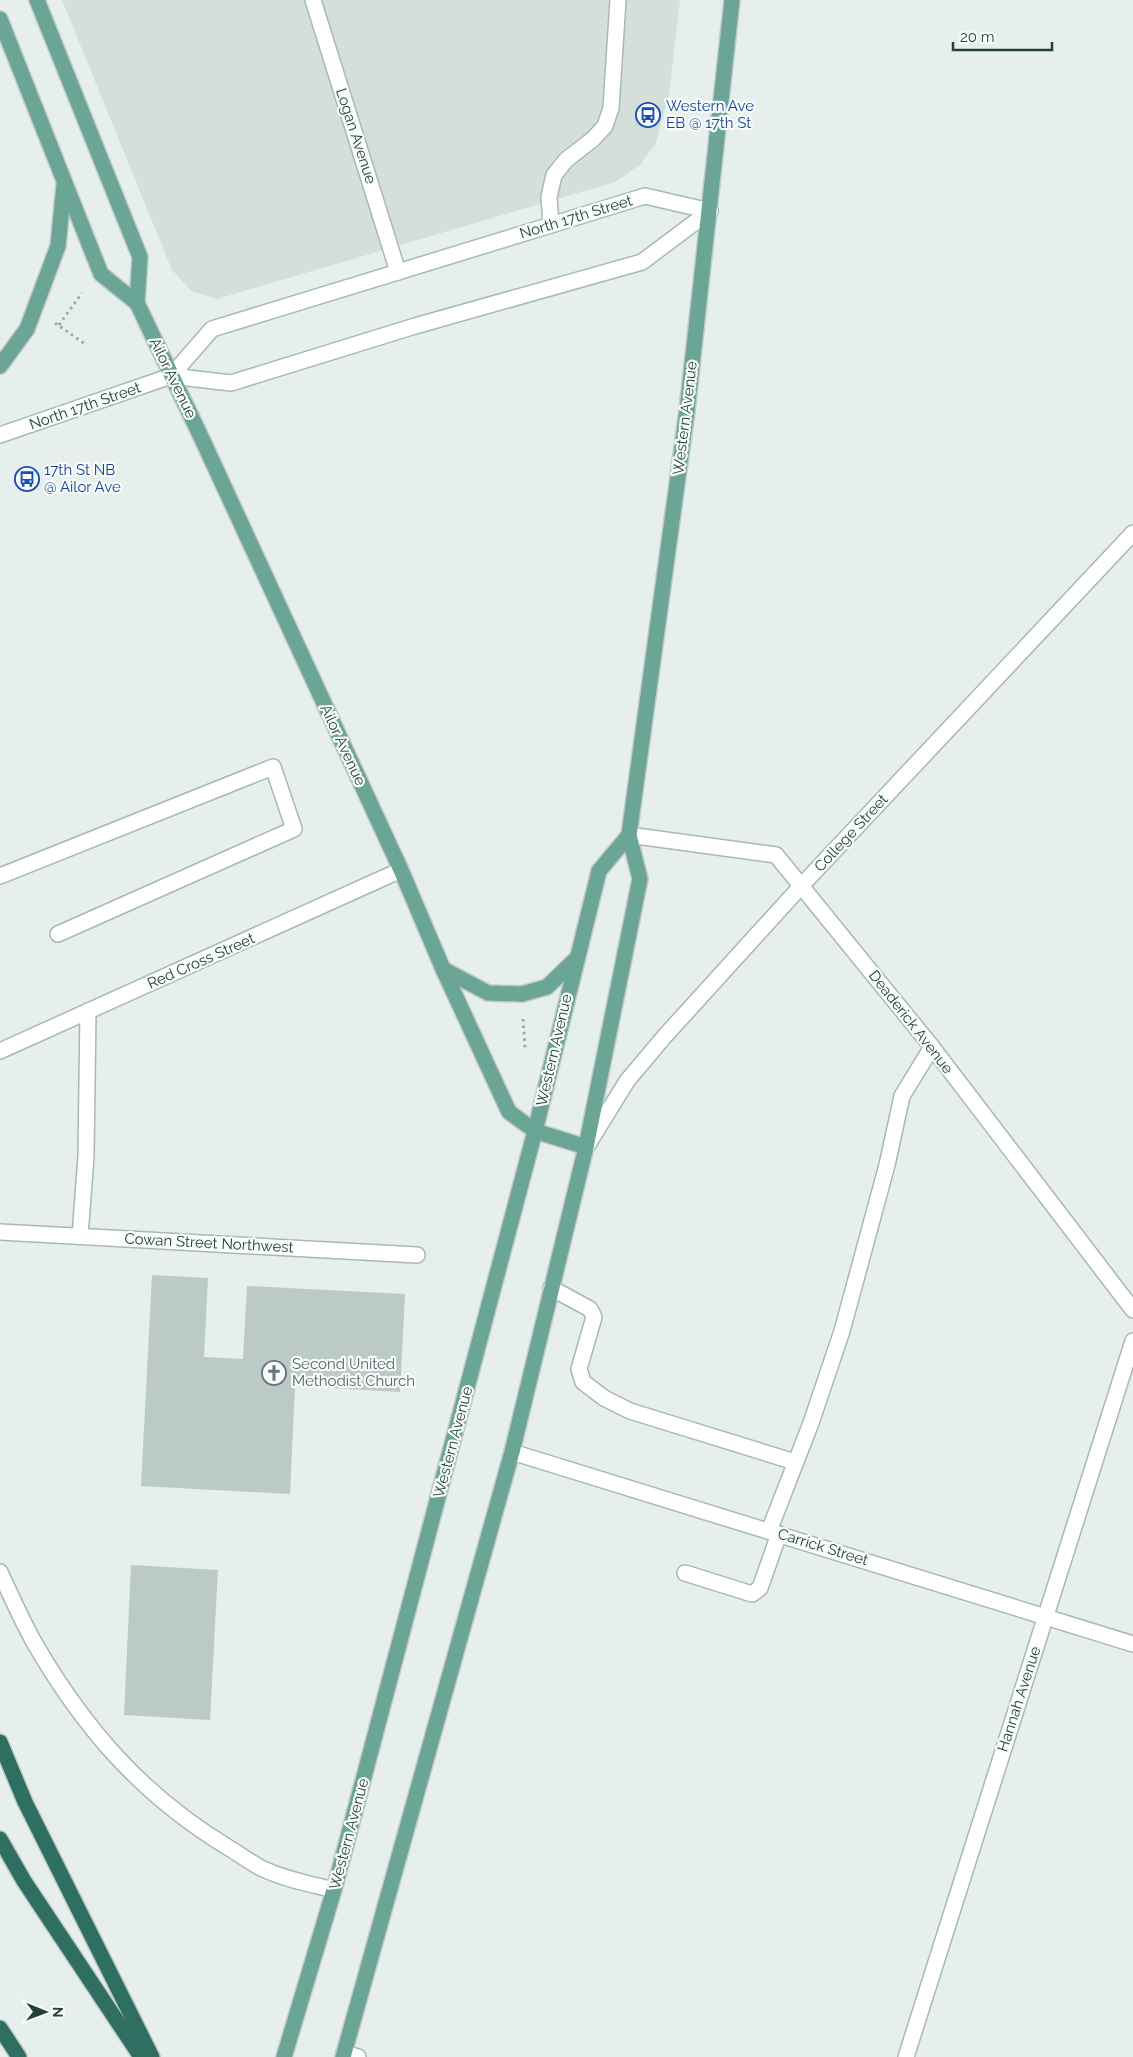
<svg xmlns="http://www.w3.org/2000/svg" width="1133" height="2057" viewBox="0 0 1133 2057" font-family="Raleway,sans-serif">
	<rect width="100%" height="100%" fill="#e6efeb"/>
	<polygon fill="#d4dfda" points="62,0 680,0 669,94 656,143 641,164 615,182 217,299 191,291 172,270"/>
	<g fill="#bbcac4">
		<polygon points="152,1275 208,1278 204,1357 243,1359 247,1286 405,1294 400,1392 295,1386 290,1494 141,1486"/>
		<polygon points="131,1565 218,1570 210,1720 124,1715"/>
	</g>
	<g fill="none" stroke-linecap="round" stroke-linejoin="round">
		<defs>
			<g id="service">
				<polyline points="551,225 549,197 554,175 566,160 593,139 605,126 611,108 618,0"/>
				<polyline points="0,876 273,767 294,829 58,934"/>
				<polyline points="80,1236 86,1156 88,1011"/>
				<polyline points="551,1288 590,1309 594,1317 579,1369 583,1382 604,1398 630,1411 795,1462"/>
				<polyline points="769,1531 811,1423 842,1331 887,1165 902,1096 932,1047"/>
				<polyline points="685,1573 752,1594 760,1588 779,1534"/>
			</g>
			<g id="minor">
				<polyline points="313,0 398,272"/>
				<polyline points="629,835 776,855 932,1047 1133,1310"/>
				<polyline points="0,1051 401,870"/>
				<polyline points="587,1146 627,1081 664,1037 802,885 1133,533"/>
				<polyline points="0,1232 417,1255"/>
				<polyline points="512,1452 1133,1644"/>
				<path d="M0,1572C11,1596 22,1621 35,1644C85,1730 143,1796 229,1848C239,1854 250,1862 261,1868C284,1879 310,1884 334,1890"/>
				<polyline points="344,2053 358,2057"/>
				<polyline points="906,2057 1133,1341"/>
			</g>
			<g id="secondary">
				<polyline points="171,376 212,329 551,225 645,196 710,211"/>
				<polyline points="0,435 171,376 231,383 415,326 642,262 710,211"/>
			</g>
			<g id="primary">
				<polyline points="37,0 140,257 137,303"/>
				<polyline points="0,19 101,274 137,303 202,439 401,870 443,969 509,1112 535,1131 586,1147"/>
				<polyline points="0,366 27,329 58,246 64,185"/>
				<polyline points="443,969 488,993 522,994 547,987 576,959"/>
				<polyline points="284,2057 334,1890 535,1131 599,871 629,835"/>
				<polyline points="343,2057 512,1452 586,1147 640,879 629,835 687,411 732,0"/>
			</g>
			<g id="motorway">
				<polyline points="0,1742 25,1802 152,2057"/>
				<polyline points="0,1839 24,1881 141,2057"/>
				<polyline points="0,2028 19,2057"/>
			</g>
		</defs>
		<use href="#service" stroke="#a8b8b2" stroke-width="18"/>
		<use href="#minor" stroke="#a8b8b2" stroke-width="18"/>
		<use href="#secondary" stroke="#a4bbb3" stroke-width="18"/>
		<use href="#primary" stroke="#c2cac8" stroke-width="18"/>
		<use href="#motorway" stroke="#c2cac8" stroke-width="18"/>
		<g stroke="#86b3a5" stroke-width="3" stroke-dasharray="2.5 4" stroke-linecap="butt">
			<polyline points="55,323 85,344"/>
			<polyline points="59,325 82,293"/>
			<polyline points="523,1019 525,1048"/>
		</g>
		<use href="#service" stroke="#fff" stroke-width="15"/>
		<use href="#minor" stroke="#fff" stroke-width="15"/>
		<use href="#secondary" stroke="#fff" stroke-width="15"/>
		<use href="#primary" stroke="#6aa596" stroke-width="15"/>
		<use href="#motorway" stroke="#2f6f62" stroke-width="15"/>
	</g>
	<defs>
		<symbol id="bus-ring" viewBox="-11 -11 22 22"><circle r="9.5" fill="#f7fbf9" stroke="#1a4fb4" stroke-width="1.5"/><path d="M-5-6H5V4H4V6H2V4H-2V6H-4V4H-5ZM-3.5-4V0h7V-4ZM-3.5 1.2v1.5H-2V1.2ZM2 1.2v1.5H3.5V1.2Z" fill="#1a4fb4"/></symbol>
		<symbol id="church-ring" viewBox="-11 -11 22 22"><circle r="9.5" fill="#f7fbf9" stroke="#6b7280" stroke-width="1.5"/><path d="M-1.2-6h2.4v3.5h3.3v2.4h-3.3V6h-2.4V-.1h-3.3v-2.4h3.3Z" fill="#6b7280"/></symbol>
	</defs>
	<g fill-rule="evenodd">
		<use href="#bus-ring" x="634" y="101" width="28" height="28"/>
		<use href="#bus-ring" x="13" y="465" width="28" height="28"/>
		<use href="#church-ring" x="260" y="1359" width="28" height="28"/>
	</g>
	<g text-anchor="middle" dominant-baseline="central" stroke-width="4.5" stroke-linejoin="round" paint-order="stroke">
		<g font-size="15" fill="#164399" stroke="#f7fbf9" text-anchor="start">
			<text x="666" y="106">Western Ave<tspan x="666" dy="17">EB @ 17th St</tspan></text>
			<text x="44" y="470">17th St NB<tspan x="44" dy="17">@ Ailor Ave</tspan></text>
		</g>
		<g font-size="15" fill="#24423a" stroke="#f7fbf9">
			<text transform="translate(356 136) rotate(72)">Logan Avenue</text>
			<text transform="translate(576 217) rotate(-17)">North 17th Street</text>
			<text transform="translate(173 378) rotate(64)">Ailor Avenue</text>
			<text transform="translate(85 406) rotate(-19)">North 17th Street</text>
			<text transform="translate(685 418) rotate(-83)">Western Avenue</text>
			<text transform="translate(343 745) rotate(65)">Ailor Avenue</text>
			<text transform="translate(851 833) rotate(-47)">College Street</text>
			<text transform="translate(201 961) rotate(-24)">Red Cross Street</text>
			<text transform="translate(911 1022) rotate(52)">Deaderick Avenue</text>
			<text transform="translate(554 1050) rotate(-77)">Western Avenue</text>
			<text transform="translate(209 1243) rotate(3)">Cowan Street Northwest</text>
			<text transform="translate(453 1442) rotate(-75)">Western Avenue</text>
			<text transform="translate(823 1547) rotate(17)">Carrick Street</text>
			<text transform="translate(1019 1699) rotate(-72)">Hannah Avenue</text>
			<text transform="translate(349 1834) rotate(-75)">Western Avenue</text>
		</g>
		<g font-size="15" fill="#5b616d" stroke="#f7fbf9" text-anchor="start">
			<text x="292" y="1364">Second United<tspan x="292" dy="17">Methodist Church</tspan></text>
		</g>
	</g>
	<g transform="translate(45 2012) rotate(91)" stroke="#f7fbf9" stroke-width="4" paint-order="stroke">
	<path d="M0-4L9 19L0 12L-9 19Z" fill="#24423a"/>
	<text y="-8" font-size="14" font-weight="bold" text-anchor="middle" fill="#24423a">N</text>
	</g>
	<path d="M953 42v8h99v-8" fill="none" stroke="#24423a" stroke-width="2.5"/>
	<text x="960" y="42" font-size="15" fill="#24423a" stroke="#f7fbf9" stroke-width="4" paint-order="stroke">20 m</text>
</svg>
